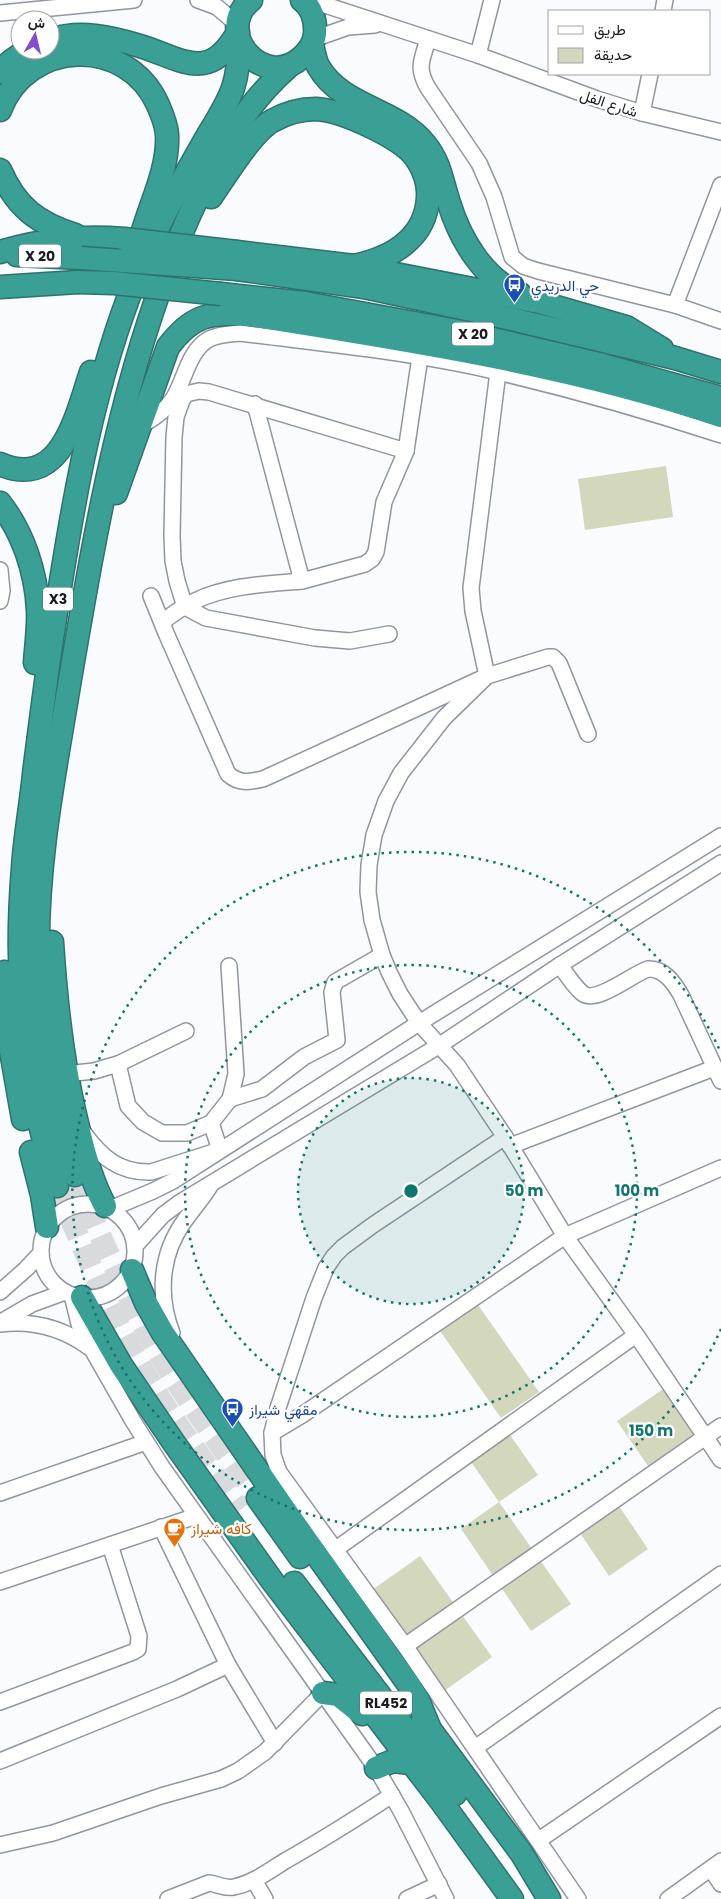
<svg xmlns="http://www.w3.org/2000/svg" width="721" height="1899" viewBox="0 0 721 1899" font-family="Poppins,Vazirmatn,sans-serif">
	<rect width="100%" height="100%" fill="#fafbfe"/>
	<g fill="#d3d7bb">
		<polygon points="666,466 673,517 585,530 578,479"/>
		<polygon points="476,1302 539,1392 501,1418 438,1328"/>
		<polygon points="663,1389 694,1434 648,1466 617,1421"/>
		<polygon points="508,1432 538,1475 499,1502 571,1604 531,1631 461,1529 499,1502 469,1459"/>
		<polygon points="619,1506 648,1549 609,1576 580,1533"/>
		<polygon points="420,1556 492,1657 444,1691 372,1590"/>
	</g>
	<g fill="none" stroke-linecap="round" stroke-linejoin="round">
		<g stroke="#d8dadd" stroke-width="22" stroke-dasharray="22 11" stroke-linecap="butt">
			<path d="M75,1175C103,1245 134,1313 173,1377C200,1418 229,1458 258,1498"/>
			<path d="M57,1186C86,1256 116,1327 156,1392C182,1433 211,1471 240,1510"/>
		</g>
		<defs>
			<g id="minor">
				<polyline points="198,0 217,7 238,25"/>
				<polyline points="310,0 478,55 597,99 642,113 721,132"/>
				<polyline points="663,11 665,0"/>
				<polyline points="0,13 134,0"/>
				<polyline points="314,39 348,27 375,25"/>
				<path d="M428,39C422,61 416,67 428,88L479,163L494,197L512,257L523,266L538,271L675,305L721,321"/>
				<polyline points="478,55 492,0"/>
				<polyline points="642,113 650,74"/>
				<polyline points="675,305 721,185"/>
				<polyline points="255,404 302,581 365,564 372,559 376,552 384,502 406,451 420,357"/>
				<path d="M140,426C153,419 165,411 173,399C185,380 188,351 209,339C219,334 229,334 240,333C326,344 414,352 498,372C574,390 648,411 721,435"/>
				<polyline points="0,570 2,591 0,601"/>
				<path d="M151,596L166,633L228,774C239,784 249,782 263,779L487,676L473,611L471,588L498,372"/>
				<path d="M162,622C172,615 183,606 195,601C228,585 267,584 302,581"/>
				<polyline points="389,634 350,641 315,638 206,618 185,607 177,581 173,561 172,535 174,437 176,417 182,400 186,394 199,391 209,392 406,451"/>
				<polyline points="588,734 559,663 553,657 548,657 487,676 444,718 401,773 386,801 374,835 369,865 368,892 372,920 382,955 389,972 400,994 419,1023 457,1065 505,1137 565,1236 639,1339 721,1460"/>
				<path d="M560,965C566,974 573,985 582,993C596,1005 632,974 648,969C664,968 674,983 681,995L721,1081"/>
				<polyline points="118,1064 128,1106 143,1122 162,1133 187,1133 211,1123 230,1099 236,1074 229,966"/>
				<polyline points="66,1074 94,1071 118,1064 186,1031"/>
				<polyline points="230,1099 262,1089 304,1057 337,1040 332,992 335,982 382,955"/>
				<path d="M83,1132C101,1157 119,1173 151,1172L220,1150L211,1123"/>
				<polyline points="510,1146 714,1068"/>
				<circle cx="88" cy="1251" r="47"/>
				<polyline points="110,1209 153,1191 173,1181 419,1023 721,836"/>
				<polyline points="135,1246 163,1215 179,1203 440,1045 560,965 721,863"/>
				<polyline points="0,1292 26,1269 41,1253"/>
				<polyline points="72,1295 79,1324 85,1337 133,1421 162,1467 376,1768 401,1811 446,1899"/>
				<polyline points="1,1322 32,1304 65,1292"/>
				<path d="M0,1324C34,1320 63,1328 90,1348"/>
				<path d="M172,1333C158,1297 160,1256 183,1223C192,1210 202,1199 210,1186"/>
				<polyline points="272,1433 278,1408 314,1298 326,1268 334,1256 343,1247 373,1225 505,1137"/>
				<polyline points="0,1493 146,1442"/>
				<polyline points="161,1527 228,1665"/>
				<polyline points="336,1549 636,1335"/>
				<polyline points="0,1582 196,1516"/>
				<polyline points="405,1646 721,1426"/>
				<polyline points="0,1702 133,1652 138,1649 139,1636 110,1545"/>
				<polyline points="475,1748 721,1574"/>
				<polyline points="0,1761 177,1689 228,1665 275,1743"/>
				<polyline points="539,1840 721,1716"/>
				<polyline points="0,1845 53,1833 161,1796 221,1779 238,1771 265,1752 323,1693"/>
				<polyline points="711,1869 721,1884"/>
				<polyline points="254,1880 265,1899"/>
				<path d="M168,1899L209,1883C218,1884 224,1889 234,1887C253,1883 269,1871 285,1861C322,1840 357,1818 392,1795"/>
				<polyline points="407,1899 439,1884"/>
				<polyline points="578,1899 405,1646 279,1472 273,1455 272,1433 302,1415 565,1236 721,1168"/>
				<polyline points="668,1899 721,1861"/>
			</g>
			<g id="highway">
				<path d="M251,0C212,32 264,92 302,57C309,51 314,43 315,34C316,21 312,8 302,0"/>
				<path d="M50,40C80,30 111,37 140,46C182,59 209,84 238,32"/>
				<path d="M312,45C314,52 315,60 318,66C342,108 396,108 425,144C440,162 442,182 449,203C460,239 484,280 520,294"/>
				<polyline points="0,72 10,62 27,50"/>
				<path d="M0,110C27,39 127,35 158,105C162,114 166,124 167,134C169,168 151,202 142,234"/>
				<path d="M0,170C16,207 37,223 75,235"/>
				<path d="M211,197C225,177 252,132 272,121C286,113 301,109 316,109C341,110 401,137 416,158C424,169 429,184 428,197C426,239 391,258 354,266"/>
				<path d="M0,252C42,240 80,235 124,239"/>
				<polyline points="237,252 354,266 539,302 626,327 662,349"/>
				<polyline points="17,255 81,258"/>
				<polyline points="237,269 364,287 490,314 675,358 721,372"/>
				<polyline points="0,287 78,282"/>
				<polyline points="221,294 305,303 463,332 603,365 721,398"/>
				<path d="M0,464C62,491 77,413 91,372"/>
				<path d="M116,493L168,347C191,316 210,311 248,315C406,340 570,365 721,416"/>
				<path d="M0,503C23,533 36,571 38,610C39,627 36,646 35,663"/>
				<path d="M52,942C56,1006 63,1069 79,1131C85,1157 92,1182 105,1206"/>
				<polyline points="5,972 10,1045 23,1119"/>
				<polyline points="31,1152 42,1195 47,1227"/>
				<path d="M75,1175C52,1106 39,1031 38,957C36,863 55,771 70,679C97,522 124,362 189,216C214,160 243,106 289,66"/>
				<path d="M57,1186C24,1084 14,975 23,868C25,836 31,805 34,774C40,726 46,679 53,632C70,520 89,402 129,296C142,262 156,229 173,198C184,177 196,156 208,135C217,120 227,105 233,88C238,73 239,57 239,41"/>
				<polyline points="132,1270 146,1303 163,1333 287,1513 409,1685 418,1700 431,1732"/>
				<polyline points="82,1297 121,1365 174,1443 273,1582 441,1801 512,1899"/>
				<polyline points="258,1498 300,1557"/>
				<polyline points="294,1583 455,1794"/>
				<polyline points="323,1693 338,1695 362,1714"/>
				<polyline points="423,1720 522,1854 549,1899"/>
				<polyline points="376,1768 393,1761 411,1763"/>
			</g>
		</defs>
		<use href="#minor" stroke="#9096a0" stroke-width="18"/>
		<use href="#highway" stroke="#2f726d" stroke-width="25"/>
		<use href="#minor" stroke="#fff" stroke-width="15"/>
		<use href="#highway" stroke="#3aa096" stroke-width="22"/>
		<defs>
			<g id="highway-bridge">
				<polyline points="124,239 237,252"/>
				<polyline points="81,258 237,269"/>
				<polyline points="78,282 114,283 221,294"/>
			</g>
		</defs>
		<use href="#highway-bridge" stroke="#2f726d" stroke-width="25" stroke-linecap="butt"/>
		<use href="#highway-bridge" stroke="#3aa096" stroke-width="22"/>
	</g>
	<circle cx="411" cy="1191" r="113" fill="#0f766e" fill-opacity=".12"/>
	<g fill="none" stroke="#0f766e" stroke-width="2.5" stroke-dasharray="2.5 5">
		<circle cx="411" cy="1191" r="113"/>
		<circle cx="411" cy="1191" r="226"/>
		<path d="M721 1329A339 339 0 1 1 721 1053"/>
	</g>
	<defs>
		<symbol id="bus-pin" viewBox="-11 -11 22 30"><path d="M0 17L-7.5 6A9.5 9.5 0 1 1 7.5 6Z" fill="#1a4fb4" stroke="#fff"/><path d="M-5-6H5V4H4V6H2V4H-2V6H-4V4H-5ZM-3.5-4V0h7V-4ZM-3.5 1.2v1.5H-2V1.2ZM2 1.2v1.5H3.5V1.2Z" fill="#fff"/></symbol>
		<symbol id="cafe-pin" viewBox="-11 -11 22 30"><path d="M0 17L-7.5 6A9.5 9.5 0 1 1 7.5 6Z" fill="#e8710a" stroke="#fff"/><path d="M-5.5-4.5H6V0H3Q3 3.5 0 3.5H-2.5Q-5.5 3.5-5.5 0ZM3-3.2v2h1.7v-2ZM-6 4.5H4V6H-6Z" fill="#fff"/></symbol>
	</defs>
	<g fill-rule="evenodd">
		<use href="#bus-pin" x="502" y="272" width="25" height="34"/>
		<use href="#bus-pin" x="220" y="1396" width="25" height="34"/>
		<use href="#cafe-pin" x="162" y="1516" width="25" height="34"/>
	</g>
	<g text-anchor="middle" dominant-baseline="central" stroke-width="4.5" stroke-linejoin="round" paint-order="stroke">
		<g fill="#fff" stroke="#5f6063" stroke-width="1">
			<rect x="19" y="244.5" width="42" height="23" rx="4"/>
			<rect x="452" y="322.5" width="42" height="23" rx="4"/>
			<rect x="43" y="587.5" width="30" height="23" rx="4"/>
			<rect x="360" y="1691.5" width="52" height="23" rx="4"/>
		</g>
		<g font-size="14" font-weight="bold" fill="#1a1c20">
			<text x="40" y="256">X 20</text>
			<text x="473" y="334">X 20</text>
			<text x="58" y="599">X3</text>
			<text x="386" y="1703">RL452</text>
		</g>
		<g font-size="15" fill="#1a1c20" stroke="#fff">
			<text transform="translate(609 103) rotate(18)">شارع الفل</text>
		</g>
		<g font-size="15" fill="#164399" stroke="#fff" text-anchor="start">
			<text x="531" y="285">حي الدريدي</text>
			<text x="249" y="1409">مقهي شيراز</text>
		</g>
		<g font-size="15" fill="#c56008" stroke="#fff" text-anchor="start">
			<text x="191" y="1528">کافه شيراز</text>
		</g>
	</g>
	<circle cx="411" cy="1191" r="8" fill="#0f766e" stroke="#fff" stroke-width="2.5"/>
	<g font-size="15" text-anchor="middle" font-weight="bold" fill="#0f766e" stroke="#fff" stroke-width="4.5" stroke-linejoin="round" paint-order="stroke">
		<text x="524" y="1196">50 m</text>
		<text x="637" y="1196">100 m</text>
		<text x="651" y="1436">150 m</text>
	</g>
	<rect x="548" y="10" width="162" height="65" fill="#ffffff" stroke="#a3a4a6"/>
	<rect x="558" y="26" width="25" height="8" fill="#ffffff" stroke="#a3a4a6"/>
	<text x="594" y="35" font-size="15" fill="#1a1c20">طريق</text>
	<rect x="558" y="48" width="25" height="15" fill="#d3d7bb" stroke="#a3a4a6"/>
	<text x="594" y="60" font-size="15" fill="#1a1c20">حديقة</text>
	<g transform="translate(35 35) rotate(8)"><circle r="24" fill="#ffffff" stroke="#a3a4a6"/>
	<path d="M0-4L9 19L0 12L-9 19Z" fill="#814fc7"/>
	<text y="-8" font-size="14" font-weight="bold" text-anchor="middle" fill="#1a1c20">ش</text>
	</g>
</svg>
